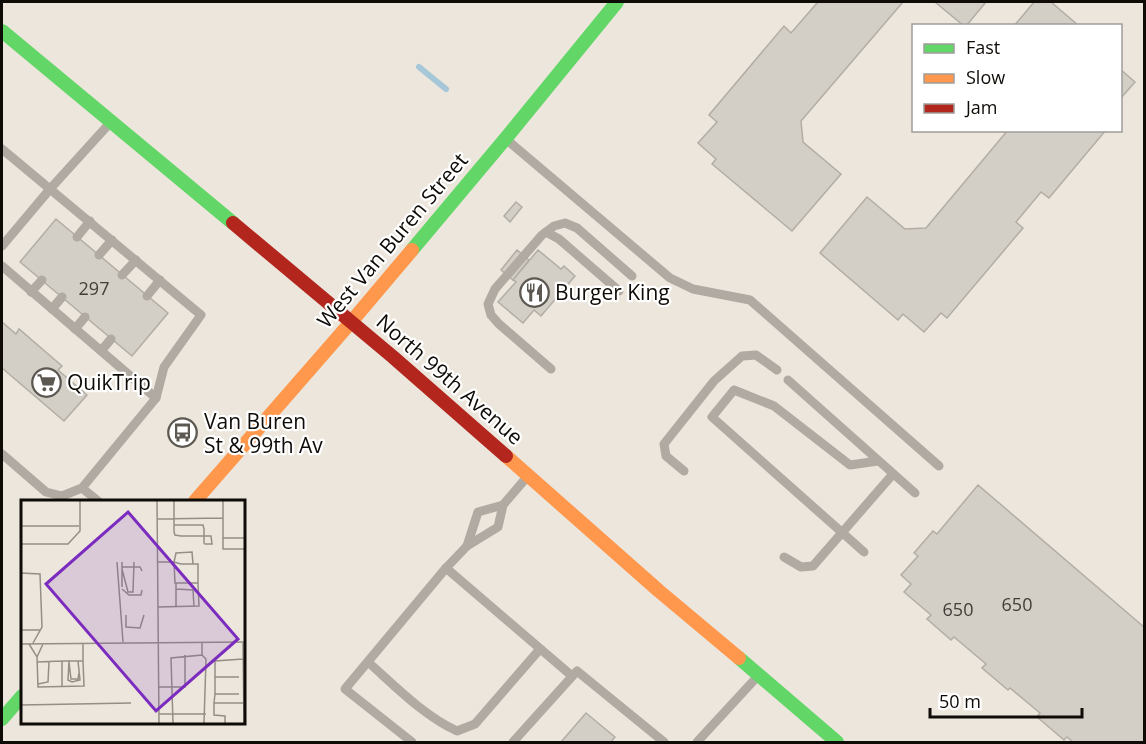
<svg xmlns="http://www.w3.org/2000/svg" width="1146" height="744" viewBox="0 0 1146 744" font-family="'Open Sans',sans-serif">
	<rect width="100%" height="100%" fill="#ece6dc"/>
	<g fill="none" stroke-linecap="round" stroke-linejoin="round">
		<polyline stroke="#a6c7d7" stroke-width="6" points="419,67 446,89"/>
	</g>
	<g fill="#d3cec6" stroke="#b2ada5" stroke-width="1.5">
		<polygon points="815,2 903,2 801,121 803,142 841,174 792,231 712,164 716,159 698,143 717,122 709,115 784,26 791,33 817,3"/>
		<polygon points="935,2 986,2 966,26 964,26"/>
		<polygon points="1034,2 1051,2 1079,26 1014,26"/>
		<polygon points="1120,69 1135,82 1120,99"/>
		<polygon points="1008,130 1106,130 1049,198 1041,192 1016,222 1023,228 947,318 941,313 924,332 903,314 898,320 820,253 867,197 905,229 926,228"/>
		<polygon points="516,202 522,207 510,222 504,216"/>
		<polygon points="56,219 168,313 132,356 20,262"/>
		<polygon points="517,250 529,260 513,280 501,270"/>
		<polygon points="538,250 561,269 564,266 575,276 541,316 534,310 523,323 498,302 516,282 513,280"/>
		<polygon points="2,322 16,334 19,329 62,366 58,370 87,395 64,421 2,368"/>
		<polygon points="978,485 1144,627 1144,742 1073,742 1067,737 1064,740 1037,717 1040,713 1010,688 1008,690 982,668 986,664 954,637 951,640 927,619 931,615 904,592 911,584 901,575 918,556 914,553 933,531 937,534"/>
		<polygon points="586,713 615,737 611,742 561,742"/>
	</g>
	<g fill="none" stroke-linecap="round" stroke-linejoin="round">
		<g stroke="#b0aaa3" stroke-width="9">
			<polyline points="507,140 670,278 693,289 750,300 939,466"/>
			<polyline points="2,149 201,315 164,367 156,398 82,488 98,501"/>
			<polyline points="546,232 559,239 619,291"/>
			<polyline points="77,237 90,221"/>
			<polyline points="2,246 50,189 109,124"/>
			<polyline points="99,255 112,240"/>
			<polyline points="2,266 156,398"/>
			<polyline points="122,275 136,260"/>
			<polyline points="31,292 42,280"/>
			<polyline points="147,296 160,280"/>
			<polyline points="52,309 62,297"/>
			<polyline points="75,329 85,317"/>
			<polyline points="101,351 111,339"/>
			<polyline points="551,369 499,324 491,315 488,304 495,289 542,235 554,226 565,223 577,228 632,276"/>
			<polyline points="788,380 915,493"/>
			<polyline points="2,454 46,492 62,496 82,488"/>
			<polyline points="684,471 666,456 664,444 714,381 742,356 756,355 777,370"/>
			<polyline points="467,546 478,512 503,505"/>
			<polyline points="864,552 712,417 734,390 774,406 850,465 878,461"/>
			<polyline points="784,557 801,567 813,566 893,474"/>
			<polyline points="446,568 572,676"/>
			<path d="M368,662C395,686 424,716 457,731L475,724L540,649"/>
			<polyline points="412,742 345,689 446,568 467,546 498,527 503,505 527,477"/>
			<polyline points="513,742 577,671 664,742"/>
			<polyline points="697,742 757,677"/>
		</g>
		<g stroke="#63d668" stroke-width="14">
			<polyline points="2,31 233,223"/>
			<polyline points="412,250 506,138 617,2"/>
			<polyline points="739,658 837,742"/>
			<polyline points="2,719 22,696"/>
		</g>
		<g stroke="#ff974d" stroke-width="14">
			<polyline points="506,456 659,591 739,658"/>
			<polyline points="195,501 352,321 412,250"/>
		</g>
		<polyline stroke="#b3261e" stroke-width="14" points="233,223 393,357 506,456"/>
	</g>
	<defs>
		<symbol id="restaurant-ring" viewBox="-11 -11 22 22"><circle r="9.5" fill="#fff" stroke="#5c5851" stroke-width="1.5"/><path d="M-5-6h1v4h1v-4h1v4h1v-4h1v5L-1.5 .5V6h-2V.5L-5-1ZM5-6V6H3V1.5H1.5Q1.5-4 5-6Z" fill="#5c5851"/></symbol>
		<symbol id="supermarket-ring" viewBox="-11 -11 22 22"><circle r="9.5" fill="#fff" stroke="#5c5851" stroke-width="1.5"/><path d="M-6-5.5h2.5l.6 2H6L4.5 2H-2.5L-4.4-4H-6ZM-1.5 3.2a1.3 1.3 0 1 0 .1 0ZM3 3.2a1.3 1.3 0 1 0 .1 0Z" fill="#5c5851"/></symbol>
		<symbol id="bus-ring" viewBox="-11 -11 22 22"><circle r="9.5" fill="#fff" stroke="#5c5851" stroke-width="1.5"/><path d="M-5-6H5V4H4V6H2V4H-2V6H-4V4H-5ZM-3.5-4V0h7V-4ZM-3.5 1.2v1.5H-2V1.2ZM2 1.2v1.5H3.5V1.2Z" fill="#5c5851"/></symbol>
	</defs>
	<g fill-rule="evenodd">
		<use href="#restaurant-ring" x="518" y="276" width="33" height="33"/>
		<use href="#supermarket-ring" x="30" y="366" width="33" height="33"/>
		<use href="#bus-ring" x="166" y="416" width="33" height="33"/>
	</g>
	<g text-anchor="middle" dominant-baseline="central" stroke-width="4.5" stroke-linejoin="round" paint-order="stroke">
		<g font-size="18" fill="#423e38">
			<text x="94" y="288">297</text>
			<text x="1017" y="604">650</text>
			<text x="958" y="609">650</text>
		</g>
		<g font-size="21" fill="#0f0b06" stroke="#fff">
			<text transform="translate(392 240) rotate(-50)">West Van Buren Street</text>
			<text transform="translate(450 379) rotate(41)">North 99th Avenue</text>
		</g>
		<g font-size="21" fill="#0f0b06" stroke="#fff" text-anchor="start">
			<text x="555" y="292">Burger King</text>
			<text x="67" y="382">QuikTrip</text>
			<text x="204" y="421">Van Buren<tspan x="204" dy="24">St &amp; 99th Av</tspan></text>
		</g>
	</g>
	<g transform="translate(21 500)">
		<rect width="224" height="224" fill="#ece6dc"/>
		<path fill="none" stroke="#948e86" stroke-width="1.5" d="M136,0L138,223M153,0V32L154,35L160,36H190L191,44H184L183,43V29L182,25H153M202,0V49H224M136,19L202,18M0,26H58M202,38H224M0,44H47L59,31V0M96,62L102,142M137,62H153L160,64H177V83H154L153,62L155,53L171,52L172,64M101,67H119L121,71M101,69L107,92H112L113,62M0,73L19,74L21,127L12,143M155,83V107M101,87V62M101,89L108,95H120L121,90M155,89L172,90L173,107M137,107L178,106L177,83M105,115V127L119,128L123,115M0,130H19M222,142L223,223M0,144L224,142M8,144L16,157L22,144M181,155L185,159L183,223M16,157L17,187L63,186L62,161M48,161L47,180L51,182L59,180L57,161M16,162L41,161M48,162L50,179H57L58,173M194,177H218M17,184L27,182L28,162M41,186V161H62V143M138,187H164V155M194,194L193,203H222M218,194H194V161L222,159M193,203V215L204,216V223M0,205L110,203M138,214H185M152,223L150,158L181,155V143"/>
		<path fill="#7b2cbf" fill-opacity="0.15" stroke="#7b2cbf" stroke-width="3" d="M107,12L217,139L135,211L25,84Z"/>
		<rect width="224" height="224" fill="none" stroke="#0f0b06" stroke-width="3"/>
	</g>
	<rect width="1146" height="744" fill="none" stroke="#0f0b06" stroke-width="6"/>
	<rect x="912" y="24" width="210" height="108" fill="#ffffff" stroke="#9f9d9b" stroke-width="1.5"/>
	<rect x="924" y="44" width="30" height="9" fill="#63d668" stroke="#9f9d9b" stroke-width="1.5"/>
	<text x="966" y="54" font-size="18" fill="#0f0b06">Fast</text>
	<rect x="924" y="74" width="30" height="9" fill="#ff974d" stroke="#9f9d9b" stroke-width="1.5"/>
	<text x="966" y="84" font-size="18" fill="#0f0b06">Slow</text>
	<rect x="924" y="104" width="30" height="9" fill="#b3261e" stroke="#9f9d9b" stroke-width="1.5"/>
	<text x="966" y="114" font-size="18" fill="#0f0b06">Jam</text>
	<path d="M930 708v9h152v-9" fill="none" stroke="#0f0b06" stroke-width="3"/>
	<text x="939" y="708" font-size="18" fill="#0f0b06" stroke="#ffffff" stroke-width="4.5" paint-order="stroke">50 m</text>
</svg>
